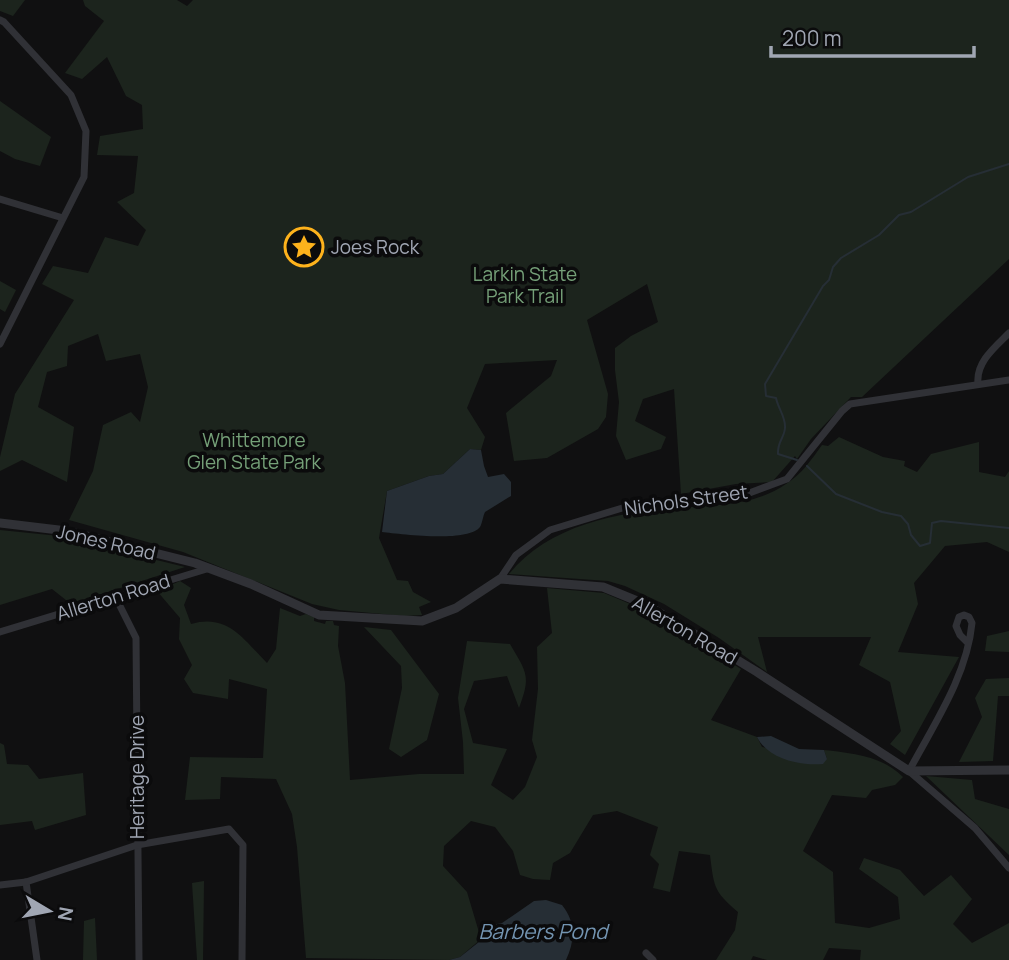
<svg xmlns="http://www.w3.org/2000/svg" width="1009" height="960" viewBox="0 0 1009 960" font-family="Manrope,sans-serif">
	<rect width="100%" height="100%" fill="#101011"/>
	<g fill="#1c241d">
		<polygon points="0,0 25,0 13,16 0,11"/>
		<polygon points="83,0 177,0 187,6 193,0 1009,0 1009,259 862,397 851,397 811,439 797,459 795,456 772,482 736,484 681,494 674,389 643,399 635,421 666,437 661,449 626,460 616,436 619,402 615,370 615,348 631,336 658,322 647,284 587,320 608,394 606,417 598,429 547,458 514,461 506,413 551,376 557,360 485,364 467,408 485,437 481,450 470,449 443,474 429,476 387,491 379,538 397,580 408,581 413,592 431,602 419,607 422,615 404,616 339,610 312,604 183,552 69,520 93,471 103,425 131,412 140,422 148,387 140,354 106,361 98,334 68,346 67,366 47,372 38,407 74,427 67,482 22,460 0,471 0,457 15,394 74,300 42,284 53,266 88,273 105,237 138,246 146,230 117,202 134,193 138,156 97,155 100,136 143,129 142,105 126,96 107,57 82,79 65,73 104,21 85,6"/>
		<polygon points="0,101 51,137 40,166 15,159 0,151"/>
		<polygon points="0,281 16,290 5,312 0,309"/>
		<path d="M839,437L883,457L905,461L904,466L917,472L931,454L979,442V472L1005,477L1009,471V552L987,542L945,546L914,583L918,604L898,652L959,657L905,755L890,744L901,731L890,682L859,665L871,637H758L767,672L719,638L664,604L625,586L608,581L509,574C549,525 617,512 678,508C715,505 754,506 786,484C801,475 812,459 822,445L828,446Z"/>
		<polygon points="0,530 59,536 185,567 71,604 52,589 0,605"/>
		<path d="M180,581L191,588L184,605L191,624C228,613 244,640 267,663L276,649L280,608L300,616L306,614L314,617V621L325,624L326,621H333L334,625L339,626L338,646L345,683L350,780L419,774H464L463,742L458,698L467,641L510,644C527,673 531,676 519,708L507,676L474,681L464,709L473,743L507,749L491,785L513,800L525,787L537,757L532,740L538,689L537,647L552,633L547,588L604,593L647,611L741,669L711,720L757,737L762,747L827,759L824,750C851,753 883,756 903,777L895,785L872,790L866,798L832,795L803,851L833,872L835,923L869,928L900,919L898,897L859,869L864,858L900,870L924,896L951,875L972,899L953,924L972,943L1009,923V960H860L861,950L829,948L823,960H767L753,956L751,960H716L735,930L738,912C713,891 714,886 710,855L679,851L670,892L653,888L659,864L650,855L658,827L617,811L593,815L570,853L553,863L550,880L533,879L520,875L513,851L495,827L471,821L444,846L443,866L467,892L481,939L460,957L449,960L306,958L297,847L292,814L276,779L221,777L220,799L185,800L190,757L263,758L267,689L229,679L228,699L193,693L184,679L192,665L179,639L180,618L157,591Z"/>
		<polygon points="364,627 391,630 439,694 427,740 401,757 389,749 402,688 401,666"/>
		<polygon points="1009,631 1009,652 985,651 987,636"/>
		<polygon points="1009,678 1009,696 998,696 993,761 959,762 982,717 975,698 986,679"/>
		<polygon points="0,743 4,745 7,764 28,765 39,779 83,773 86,815 35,830 32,821 0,825"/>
		<polygon points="926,776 972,780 975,799 1009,809 1009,855"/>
		<polygon points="204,881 203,960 197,960 192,883"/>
		<polygon points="95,918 97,960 83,960 84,921"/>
	</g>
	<g fill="#262e35">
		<path d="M470,449L481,450L484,466L488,477L504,474L511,482V496L485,512C483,516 482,524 480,527C468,543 400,534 382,532L387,491L429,476L443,474Z"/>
		<path d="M771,736L799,749L824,750L827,759L823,764C800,766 768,759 757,737Z"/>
		<path d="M546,900L562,905C576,922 575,941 566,960H449L460,957L494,930L492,925L502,923L534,901Z"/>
	</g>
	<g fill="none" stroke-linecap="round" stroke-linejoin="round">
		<g stroke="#262e35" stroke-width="2">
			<path d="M797,460L778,454C777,441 786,436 785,426C785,416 778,408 776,398L766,396L765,384L823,286L829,280L833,267L841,258L879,235L899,215L911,212L968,177L1009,164"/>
			<polyline points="807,466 836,494 882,512 901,516 908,524 911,535 920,546 930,543 932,523 941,521 1009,528"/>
		</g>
		<g stroke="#303136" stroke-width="7">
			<polyline points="0,20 4,22 71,95 86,131 84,177 0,344"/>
			<polyline points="0,199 63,218"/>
			<path d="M978,383C976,362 995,347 1009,333"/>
			<polyline points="500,579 516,555 550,530 629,506 744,495 787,479 842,411 850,404 1009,380"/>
			<polyline points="116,598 136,638 139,960"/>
			<polyline points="0,632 210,568"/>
			<path d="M967,642L960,635L956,626L959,617L964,615L969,617L972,623C967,676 934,724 909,771L975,828L1009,868"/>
			<polyline points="26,882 37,960"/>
			<polyline points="0,885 26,882 137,845 229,829 243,845 242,960"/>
			<polyline points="646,953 653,960"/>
		</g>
		<polyline stroke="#303136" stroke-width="9" points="0,523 67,531 195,563 251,584 319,615 422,621 456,608 500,579 603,587 647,605 757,672 909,771 1009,770"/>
	</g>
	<defs>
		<symbol id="sight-ring" viewBox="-11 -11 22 22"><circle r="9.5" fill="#0b0b0c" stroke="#fdb21c" stroke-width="1.5"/><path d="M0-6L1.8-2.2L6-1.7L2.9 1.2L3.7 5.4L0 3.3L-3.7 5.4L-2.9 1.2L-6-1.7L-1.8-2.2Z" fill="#fdb21c"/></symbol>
	</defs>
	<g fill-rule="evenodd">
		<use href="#sight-ring" x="282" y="225" width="44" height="44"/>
	</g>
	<g text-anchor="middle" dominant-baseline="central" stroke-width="7" stroke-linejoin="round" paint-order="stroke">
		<g font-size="19" fill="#a0a6b3" stroke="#0b0b0c" text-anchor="start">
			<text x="331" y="247">Joes Rock</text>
		</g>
		<g font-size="19" fill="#75a078" stroke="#0b0b0c">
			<text x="525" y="274">Larkin State<tspan x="525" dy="22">Park Trail</tspan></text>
			<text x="254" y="440">Whittemore<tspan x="254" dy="22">Glen State Park</tspan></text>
		</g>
		<g font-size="19" fill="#a0a6b3" stroke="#0b0b0c">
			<text transform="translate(686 500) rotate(-8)">Nichols Street</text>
			<text transform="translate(106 542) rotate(13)">Jones Road</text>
			<text transform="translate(113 597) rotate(-17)">Allerton Road</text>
			<text transform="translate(685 630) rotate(30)">Allerton Road</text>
			<text transform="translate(137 777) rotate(-90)">Heritage Drive</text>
		</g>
		<g font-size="21" font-style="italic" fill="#7394b1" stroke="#0b0b0c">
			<text x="543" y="931">Barbers Pond</text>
		</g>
	</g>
	<g transform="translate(49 911) rotate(100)" stroke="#0b0b0c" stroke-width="5" paint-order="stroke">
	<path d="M0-5L12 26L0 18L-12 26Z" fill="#a0a6b3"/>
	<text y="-10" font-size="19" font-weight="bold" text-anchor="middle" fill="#a0a6b3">N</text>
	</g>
	<path d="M771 46v10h203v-10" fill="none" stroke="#a0a6b3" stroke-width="3.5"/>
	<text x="782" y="46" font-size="21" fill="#a0a6b3" stroke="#0b0b0c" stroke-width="5" paint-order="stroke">200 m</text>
</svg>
